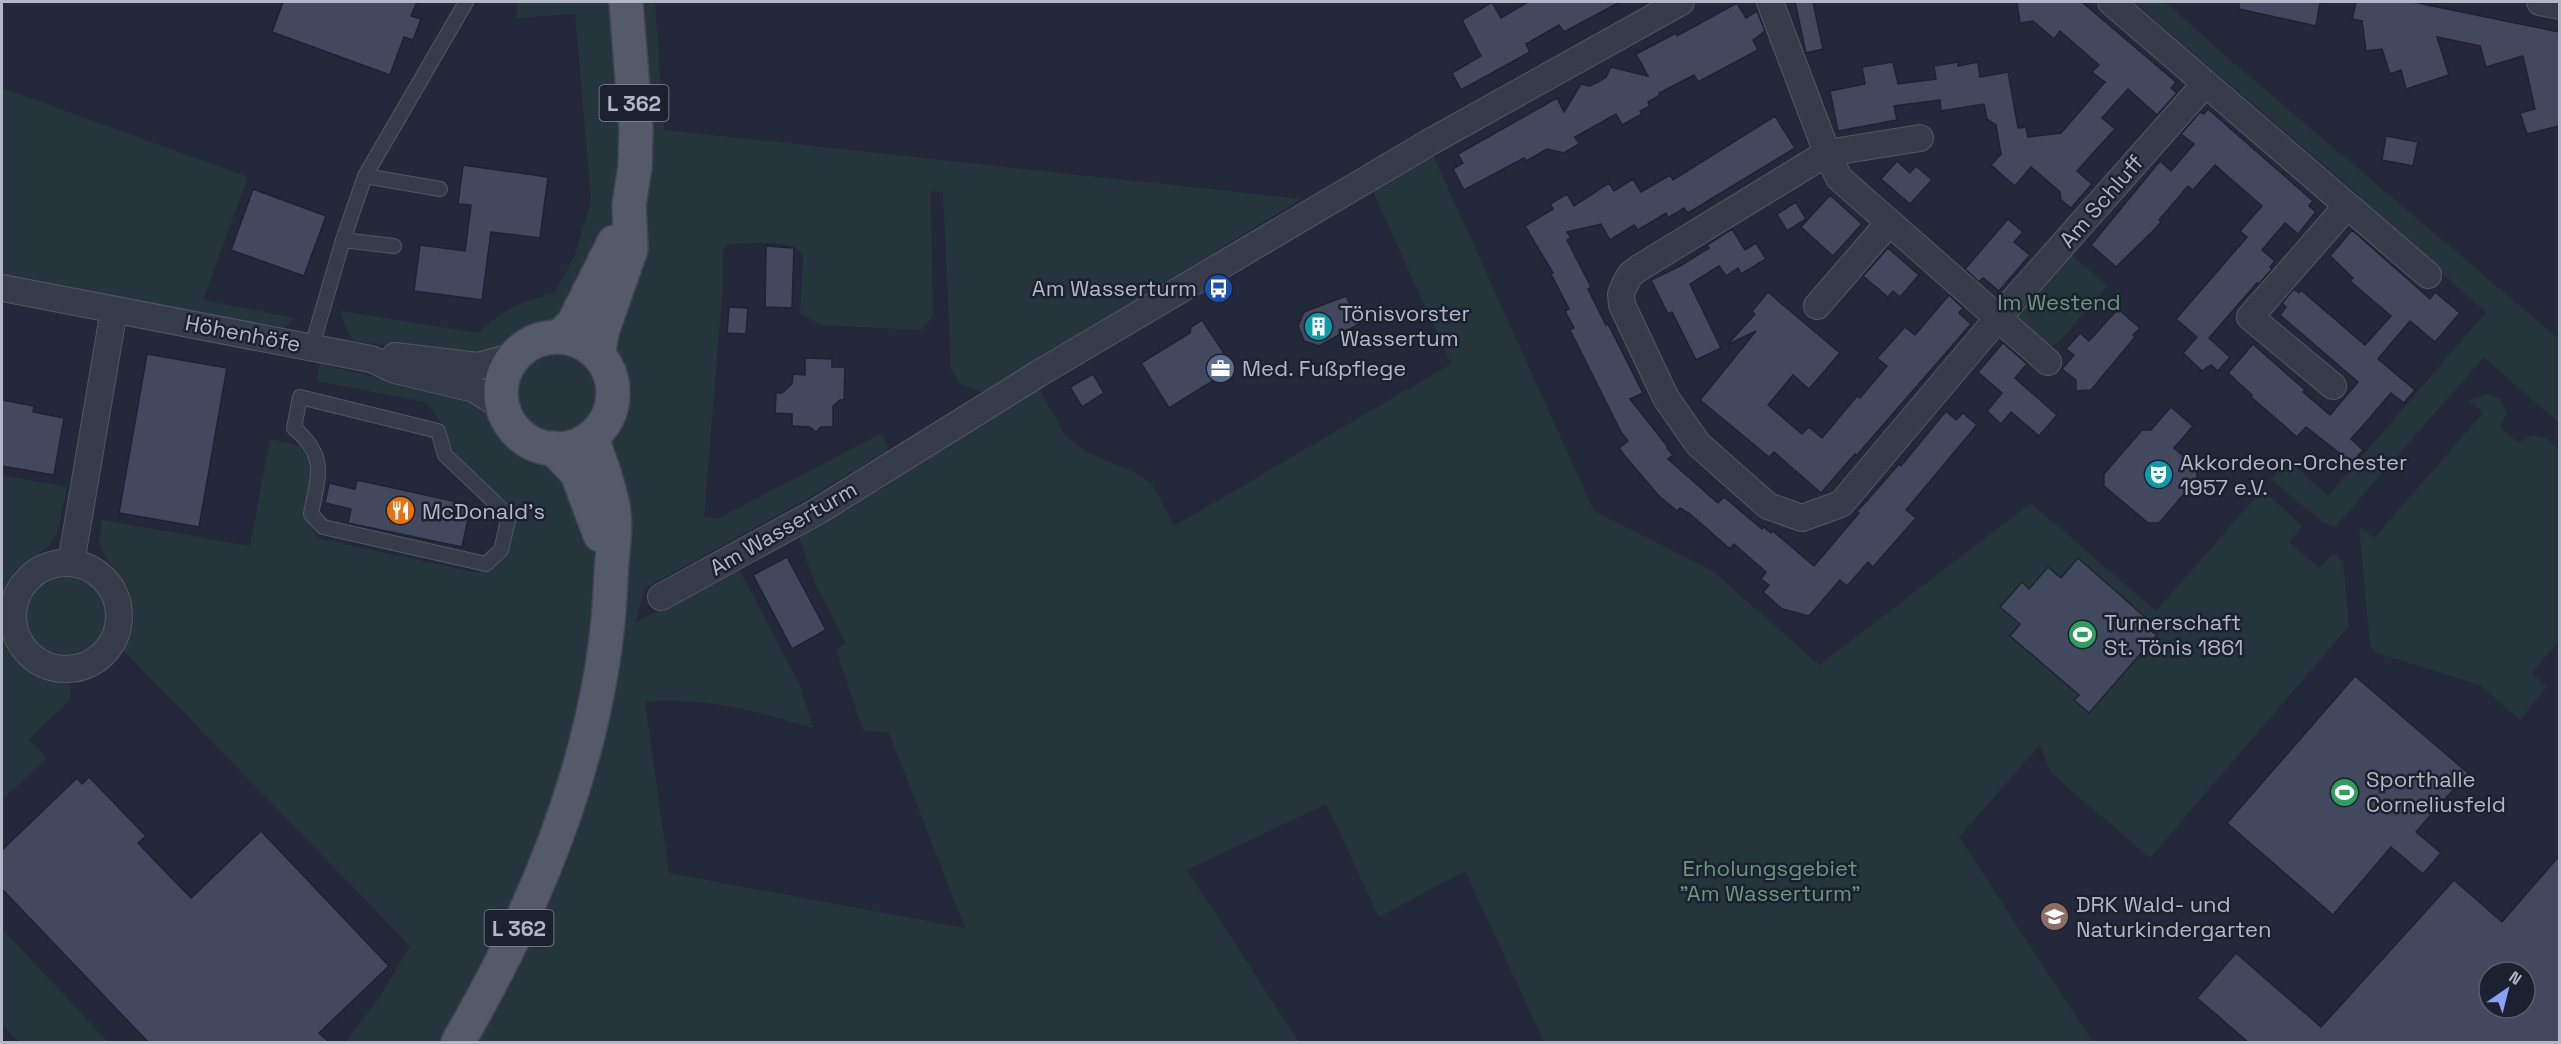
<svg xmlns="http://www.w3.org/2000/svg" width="2561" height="1044" viewBox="0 0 2561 1044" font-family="'Space Grotesk',sans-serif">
	<rect width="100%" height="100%" fill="#23293b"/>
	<g fill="#25353c">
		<path d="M517,2H615C618,70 633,193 601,252C587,279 567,304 550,329L521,337L508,348L469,357L354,341L345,326L340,311L479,333C500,310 524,300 554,294L574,257L591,202L575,14L516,18Z"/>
		<path d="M641,2H655L664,130L1301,199L985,393L960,384L951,369L943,192L931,191L933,317L921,330L821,325L800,313L803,256C796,238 746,244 728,244L723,251V286L704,516L717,519L882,433L889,450L805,500L645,588L635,623L738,567L800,685L813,728C755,711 707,697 645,702L669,873L965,928L889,733L863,730L836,649L846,643L815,584L798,534L1038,387L1065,435L1085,451L1140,475L1152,484L1174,526L1451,364L1372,189L1433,155L1594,511L1713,571L1819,665L2031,503L2156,611L2262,490L2302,526L2289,542L2319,568L2333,553L2343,562L2349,626L2150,858L2051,773L2040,745L1959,837L2093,1042H1544L1465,871L1379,917L1326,804L1187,870L1299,1042H472L579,820L605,445C615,405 631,398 610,354Z"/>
		<polygon points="2134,2 2165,2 2236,65 2559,339 2559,423 2484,357 2335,527 2322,522 2271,479 2292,455 2294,465 2328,496 2486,312 2358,199 2360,196"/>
		<polygon points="2,88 248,177 203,300 294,318 281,331 2,278"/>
		<polygon points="2069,252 2107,286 2060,341 2050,347 2017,320 2020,308"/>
		<circle cx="555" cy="392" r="42"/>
		<polygon points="320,364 470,400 471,404 480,400 494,415 506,435 530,452 557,464 592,543 597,572 586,690 523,896 443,1042 345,1042 379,998 410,946 124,651 134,624 130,591 105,557 99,542 102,520 250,546 270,439 300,446 312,464 305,510 317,538 478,573 500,562 507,553 512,521 506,502 469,472 453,450 443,425 425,402 317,381"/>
		<polygon points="2488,394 2500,398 2507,414 2500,427 2519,443 2532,435 2546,438 2559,450 2559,641 2532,673 2547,687 2520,720 2480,685 2377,653 2370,646 2359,526 2374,538 2483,413 2468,400"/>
		<polygon points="2,475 67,487 57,534 48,547 15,570 2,595"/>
		<path d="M71,574L101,592L108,618L96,644L69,657L37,646C24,621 17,601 43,581C49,576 63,576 71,574Z"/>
		<path d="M2,631C14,667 34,676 70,682L71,699L29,739L47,758L2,800Z"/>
		<polygon points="2,929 108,1042 19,1042 2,1025"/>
	</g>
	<g fill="#42485d" stroke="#1e2332" stroke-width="1.5" fill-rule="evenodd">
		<polygon points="283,2 417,2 411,16 421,19 413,40 404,37 390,75 272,32"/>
		<polygon points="1492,2 1501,18 1528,2 1620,2 1564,32 1559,25 1526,44 1530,52 1461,90 1452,73 1481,56 1462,20"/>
		<polygon points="1795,2 1813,2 1823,49 1806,53"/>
		<polygon points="2017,2 2082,2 2176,82 2171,88 2177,93 2157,115 2128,89 2102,118 2115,129 2077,171 2092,184 2071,208 2061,200 2060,192 2031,167 2015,186 1991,165 2001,154 1996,125 1987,119 1984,104 1941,111 1940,100 1894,106 1897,120 1838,131 1830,91 1865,84 1862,67 1893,62 1898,84 1936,79 1934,66 1958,62 1958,66 1978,62 1980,77 2008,72 2018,128 2026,127 2028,137 2061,133 2105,82 2092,72 2099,65 2060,31 2054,39 2033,21 2020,23"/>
		<polygon points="2239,2 2320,2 2316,26 2239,9"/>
		<polygon points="2356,2 2413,2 2559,32 2559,126 2527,134 2520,113 2535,109 2523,56 2486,67 2480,46 2437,37 2449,75 2406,89 2401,70 2390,74 2382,49 2366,51 2362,21 2352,19"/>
		<polygon points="1737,3 1746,18 1757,11 1765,31 1753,40 1758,50 1698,82 1694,75 1659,93 1660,95 1648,102 1650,106 1640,111 1642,114 1622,125 1616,114 1575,137 1579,144 1564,153 1547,149 1526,161 1524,158 1464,190 1453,169 1463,163 1458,154 1557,98 1564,112 1581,84 1590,86 1598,82 1606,77 1611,67 1648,76 1636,54 1676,33 1677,36"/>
		<polygon points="2208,109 2313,201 2309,206 2316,212 2298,234 2285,223 2262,250 2275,261 2270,267 2272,269 2259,284 2257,283 2209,338 2230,357 2218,371 2211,365 2202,371 2183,353 2197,337 2176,319 2247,237 2240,231 2262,206 2215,165 2193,190 2188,186 2159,220 2161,222 2155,229 2116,267 2091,245 2160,161 2171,171 2194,144 2181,134 2200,112 2204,114"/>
		<polygon points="1775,116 1795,148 1688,213 1684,208 1668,218 1666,213 1638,230 1634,225 1610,240 1601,224 1567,232 1571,238 1567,240 1591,287 1588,289 1606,325 1608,324 1643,393 1630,399 1668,447 1667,448 1673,455 1668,459 1718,503 1724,497 1762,529 1764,527 1771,533 1773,531 1814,566 1859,513 1857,511 1864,504 1899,464 1901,466 1946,411 1956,420 1963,413 1977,425 1906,510 1916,518 1873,567 1868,562 1847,586 1840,580 1809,616 1782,609 1763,592 1769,585 1761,579 1766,572 1734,544 1730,549 1690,514 1680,508 1677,511 1659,496 1624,455 1619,448 1628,441 1621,432 1570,330 1574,328 1565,311 1569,309 1551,274 1553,273 1525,226 1553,209 1550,204 1567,194 1574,206 1609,183 1614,191 1633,179 1641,192 1670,175 1673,180"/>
		<polygon points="2386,136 2418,142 2413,166 2382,160"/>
		<polygon points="1897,161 1910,173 1916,166 1932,180 1910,204 1881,179"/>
		<polygon points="463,165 548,177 540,238 491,232 482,300 414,291 420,245 465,251 471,205 458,204"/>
		<polygon points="253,189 326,216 304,276 231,250"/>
		<polygon points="1830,195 1862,224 1833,256 1801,227"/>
		<polygon points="1796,202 1806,219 1787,231 1777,214"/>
		<polygon points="2008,219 2023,232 2014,242 2030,255 1999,291 1983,278 1979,282 1965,269"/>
		<polygon points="1732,229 1745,250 1756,243 1766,259 1741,274 1738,268 1726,276 1719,266 1690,284 1721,348 1696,360 1672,312 1668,314 1651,280 1680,266 1709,248 1707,245"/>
		<polygon points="2352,230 2430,299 2435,292 2460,313 2435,342 2410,321 2378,359 2415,390 2404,403 2391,393 2367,421 2351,439 2363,450 2352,463 2306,427 2297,437 2251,397 2252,395 2228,373 2253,344 2305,390 2303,392 2330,415 2353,388 2358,382 2280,315 2286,307 2282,303 2294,289 2299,293 2301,290 2365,345 2391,316 2350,281 2353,278 2330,256"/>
		<polygon points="766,246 794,248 792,308 765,307"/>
		<polygon points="1888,248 1919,275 1900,297 1893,291 1888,297 1863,276"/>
		<polygon points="1768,292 1840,353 1809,389 1793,375 1768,405 1802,434 1809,427 1822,438 1857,396 1860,398 1887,366 1877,358 1905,327 1915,335 1949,295 1963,308 1959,313 1971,324 1857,455 1855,454 1821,493 1774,452 1769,457 1700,400 1756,331 1727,345 1755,314 1752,311"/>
		<polygon points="1346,296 1359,324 1319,346 1304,341 1298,326 1304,312"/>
		<polygon points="729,307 748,308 746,334 727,333"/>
		<polygon points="2118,309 2140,328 2133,335 2135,337 2091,390 2076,391 2076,380 2062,369 2074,355 2066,349 2080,333 2089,341"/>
		<polygon points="1202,320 1234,368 1169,408 1141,363 1190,333 1191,327"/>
		<polygon points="2003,343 2027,364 2015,378 2057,415 2039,436 2011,412 2001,424 1987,411 2002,393 1978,372"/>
		<polygon points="147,354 227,368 199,527 119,513"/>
		<polygon points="805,358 832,359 832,367 845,367 844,400 840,400 833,406 833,427 821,427 816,432 810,427 792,426 792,414 775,413 776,393 782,393 792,384 793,374 805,375"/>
		<polygon points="1093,374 1104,393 1082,407 1070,387"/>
		<polygon points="2,400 34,406 33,412 64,418 54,475 2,466"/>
		<polygon points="2171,407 2193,426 2174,448 2197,468 2197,479 2159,523 2148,523 2104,486 2104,474 2142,430 2151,430"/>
		<polygon points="357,480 471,505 462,547 348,523 351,509 325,503 329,483 355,489"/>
		<polygon points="787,557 826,630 792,649 753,575"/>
		<polygon points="2078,558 2145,617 2140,623 2157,635 2089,713 2074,700 2079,695 2010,636 2020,624 2000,607 2022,582 2029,589 2048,567 2061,578"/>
		<polygon points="2355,676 2468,773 2416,832 2441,853 2423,874 2391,847 2333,915 2227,823"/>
		<polygon points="89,777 146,836 138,843 191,898 261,831 389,966 319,1033 329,1042 148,1042 2,889 2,850 77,778 82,784"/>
		<path d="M2559,856V1042H2248L2197,998L2236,953L2321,1027L2454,880L2502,922ZM2489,972H2525V1008H2517L2509,1017L2498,1008H2489Z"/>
	</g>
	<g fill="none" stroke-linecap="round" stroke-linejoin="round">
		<defs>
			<g id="service">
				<polyline points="365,176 440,189"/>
				<polyline points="343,240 394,246"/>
				<polyline points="312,346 343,240 365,176 466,2"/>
				<path d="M300,397L438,431L445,455L509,516L501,550L486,564L323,527L311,514C318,475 328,457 294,428Z"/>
			</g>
			<g id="minor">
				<polyline points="1770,2 1827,153 1839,178 1998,318 1841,504 1802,518 1768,506 1698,444 1666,398 1622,305 1621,294 1625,284 1630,275 1639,268 1827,153 1920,138"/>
				<polyline points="2111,2 2428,275"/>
				<polyline points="2540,2 2560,6"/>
				<polyline points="2,288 371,359 395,370 474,389 503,407"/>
				<polyline points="1817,306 1888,224"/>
				<polyline points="395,356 478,366 515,356"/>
				<polyline points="2048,362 1998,318 2205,84"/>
				<polyline points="2333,386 2250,317 2346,207"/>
				<polyline points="71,563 114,310"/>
				<circle cx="66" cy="616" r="53"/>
				<polyline points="661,597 818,511 1038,374 1430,142 1681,2"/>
			</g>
			<g id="primary">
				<polyline points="559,337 573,324 614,242"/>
				<circle cx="557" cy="393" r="56"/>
				<polyline points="598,354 603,329 631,249 629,205 635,167 636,129 626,2"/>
				<polyline points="553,448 577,473 600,535"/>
				<path d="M458,1042C540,901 606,740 611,575C612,551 617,530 613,507C609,483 599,460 592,437"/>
			</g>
		</defs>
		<use href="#service" stroke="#525766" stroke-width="16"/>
		<use href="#minor" stroke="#525766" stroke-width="28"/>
		<use href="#primary" stroke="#404554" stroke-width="36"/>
		<use href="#service" stroke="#373c4b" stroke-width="14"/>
		<use href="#minor" stroke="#373c4b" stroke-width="26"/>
		<use href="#primary" stroke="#555a6b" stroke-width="33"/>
	</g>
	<defs>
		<symbol id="bus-disc" viewBox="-11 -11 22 22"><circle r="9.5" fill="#1a4fb4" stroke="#1c2130"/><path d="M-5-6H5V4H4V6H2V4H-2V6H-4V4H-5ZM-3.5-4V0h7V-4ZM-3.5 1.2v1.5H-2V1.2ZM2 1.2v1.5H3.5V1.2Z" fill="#fff"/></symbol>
		<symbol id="building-disc" viewBox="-11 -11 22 22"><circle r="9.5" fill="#0f9aa8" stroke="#1c2130"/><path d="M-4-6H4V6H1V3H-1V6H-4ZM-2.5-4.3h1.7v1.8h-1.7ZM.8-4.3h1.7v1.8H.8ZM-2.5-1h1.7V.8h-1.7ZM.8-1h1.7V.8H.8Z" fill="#fff"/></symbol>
		<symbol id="office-disc" viewBox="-11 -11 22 22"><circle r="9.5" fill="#5c6f8a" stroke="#1c2130"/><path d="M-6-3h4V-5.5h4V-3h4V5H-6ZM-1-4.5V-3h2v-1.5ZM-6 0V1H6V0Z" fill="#fff"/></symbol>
		<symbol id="theatre-disc" viewBox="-11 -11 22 22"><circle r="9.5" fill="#0f9aa8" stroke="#1c2130"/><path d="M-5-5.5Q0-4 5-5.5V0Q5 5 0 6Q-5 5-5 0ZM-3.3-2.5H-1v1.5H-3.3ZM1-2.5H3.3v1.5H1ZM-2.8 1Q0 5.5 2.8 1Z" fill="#fff"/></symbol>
		<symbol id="restaurant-disc" viewBox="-11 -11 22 22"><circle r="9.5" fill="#e8710a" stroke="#1c2130"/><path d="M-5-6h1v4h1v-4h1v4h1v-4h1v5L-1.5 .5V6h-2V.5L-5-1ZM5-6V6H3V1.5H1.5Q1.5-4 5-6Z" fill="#fff"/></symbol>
		<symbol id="stadium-disc" viewBox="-11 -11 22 22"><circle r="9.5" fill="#2e9e5b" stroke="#1c2130"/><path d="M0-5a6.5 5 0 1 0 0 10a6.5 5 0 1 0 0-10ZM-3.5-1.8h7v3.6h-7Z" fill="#fff"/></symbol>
		<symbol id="school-disc" viewBox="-11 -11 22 22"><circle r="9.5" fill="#8d6e63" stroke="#1c2130"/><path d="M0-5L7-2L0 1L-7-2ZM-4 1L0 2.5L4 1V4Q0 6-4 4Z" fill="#fff"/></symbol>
	</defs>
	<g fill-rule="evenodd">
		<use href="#bus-disc" x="1202" y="272" width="33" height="33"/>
		<use href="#building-disc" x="1302" y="310" width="33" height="33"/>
		<use href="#office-disc" x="1204" y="352" width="33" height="33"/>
		<use href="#theatre-disc" x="2142" y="458" width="33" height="33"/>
		<use href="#restaurant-disc" x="384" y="494" width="33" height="33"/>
		<use href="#stadium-disc" x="2066" y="618" width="33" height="33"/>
		<use href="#stadium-disc" x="2328" y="776" width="33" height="33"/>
		<use href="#school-disc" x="2038" y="900" width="33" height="33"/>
	</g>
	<g text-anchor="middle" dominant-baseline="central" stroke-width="5" stroke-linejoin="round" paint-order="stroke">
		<g fill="#1c2130" stroke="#858a9a" stroke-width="1.5">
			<rect x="599.5" y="85" width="69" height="36" rx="4.5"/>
			<rect x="484.5" y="910" width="69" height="36" rx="4.5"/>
		</g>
		<g font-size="21" font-weight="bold" fill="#b2b7c7">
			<text x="634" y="103">L 362</text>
			<text x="519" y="928">L 362</text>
		</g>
		<g font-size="22" fill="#b2b7c7" stroke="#1c2130">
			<text transform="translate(2101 201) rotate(-49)">Am Schluff</text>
			<text transform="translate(243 333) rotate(11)">Höhenhöfe</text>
			<text transform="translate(783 528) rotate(-30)">Am Wasserturm</text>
		</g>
		<g font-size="22" fill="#b2b7c7" stroke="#1c2130" text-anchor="start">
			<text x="1197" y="288" text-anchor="end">Am Wasserturm</text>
			<text x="1340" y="313">Tönisvorster<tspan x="1340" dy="25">Wassertum</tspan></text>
			<text x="1242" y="368">Med. Fußpflege</text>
			<text x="2180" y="462">Akkordeon-Orchester<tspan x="2180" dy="25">1957 e.V.</tspan></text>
			<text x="422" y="511">McDonald's</text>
			<text x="2104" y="622">Turnerschaft<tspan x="2104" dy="25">St. Tönis 1861</tspan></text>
			<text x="2366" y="779">Sporthalle<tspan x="2366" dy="25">Corneliusfeld</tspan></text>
			<text x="2076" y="904">DRK Wald- und<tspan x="2076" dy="25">Naturkindergarten</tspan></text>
		</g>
		<g font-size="22" fill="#6a977d" stroke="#1c2130">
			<text x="2059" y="302">Im Westend</text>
			<text x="1770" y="868">Erholungsgebiet<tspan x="1770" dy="25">"Am Wasserturm"</tspan></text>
		</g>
	</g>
	<rect width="2561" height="1044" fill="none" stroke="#b2b7c7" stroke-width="6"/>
	<g transform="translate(2507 990) rotate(35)"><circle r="28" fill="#1c2130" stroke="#585d6c" stroke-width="1.5"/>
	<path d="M0-4.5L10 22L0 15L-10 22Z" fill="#8aa0f5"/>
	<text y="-9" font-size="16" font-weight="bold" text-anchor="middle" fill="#b2b7c7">N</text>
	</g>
</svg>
